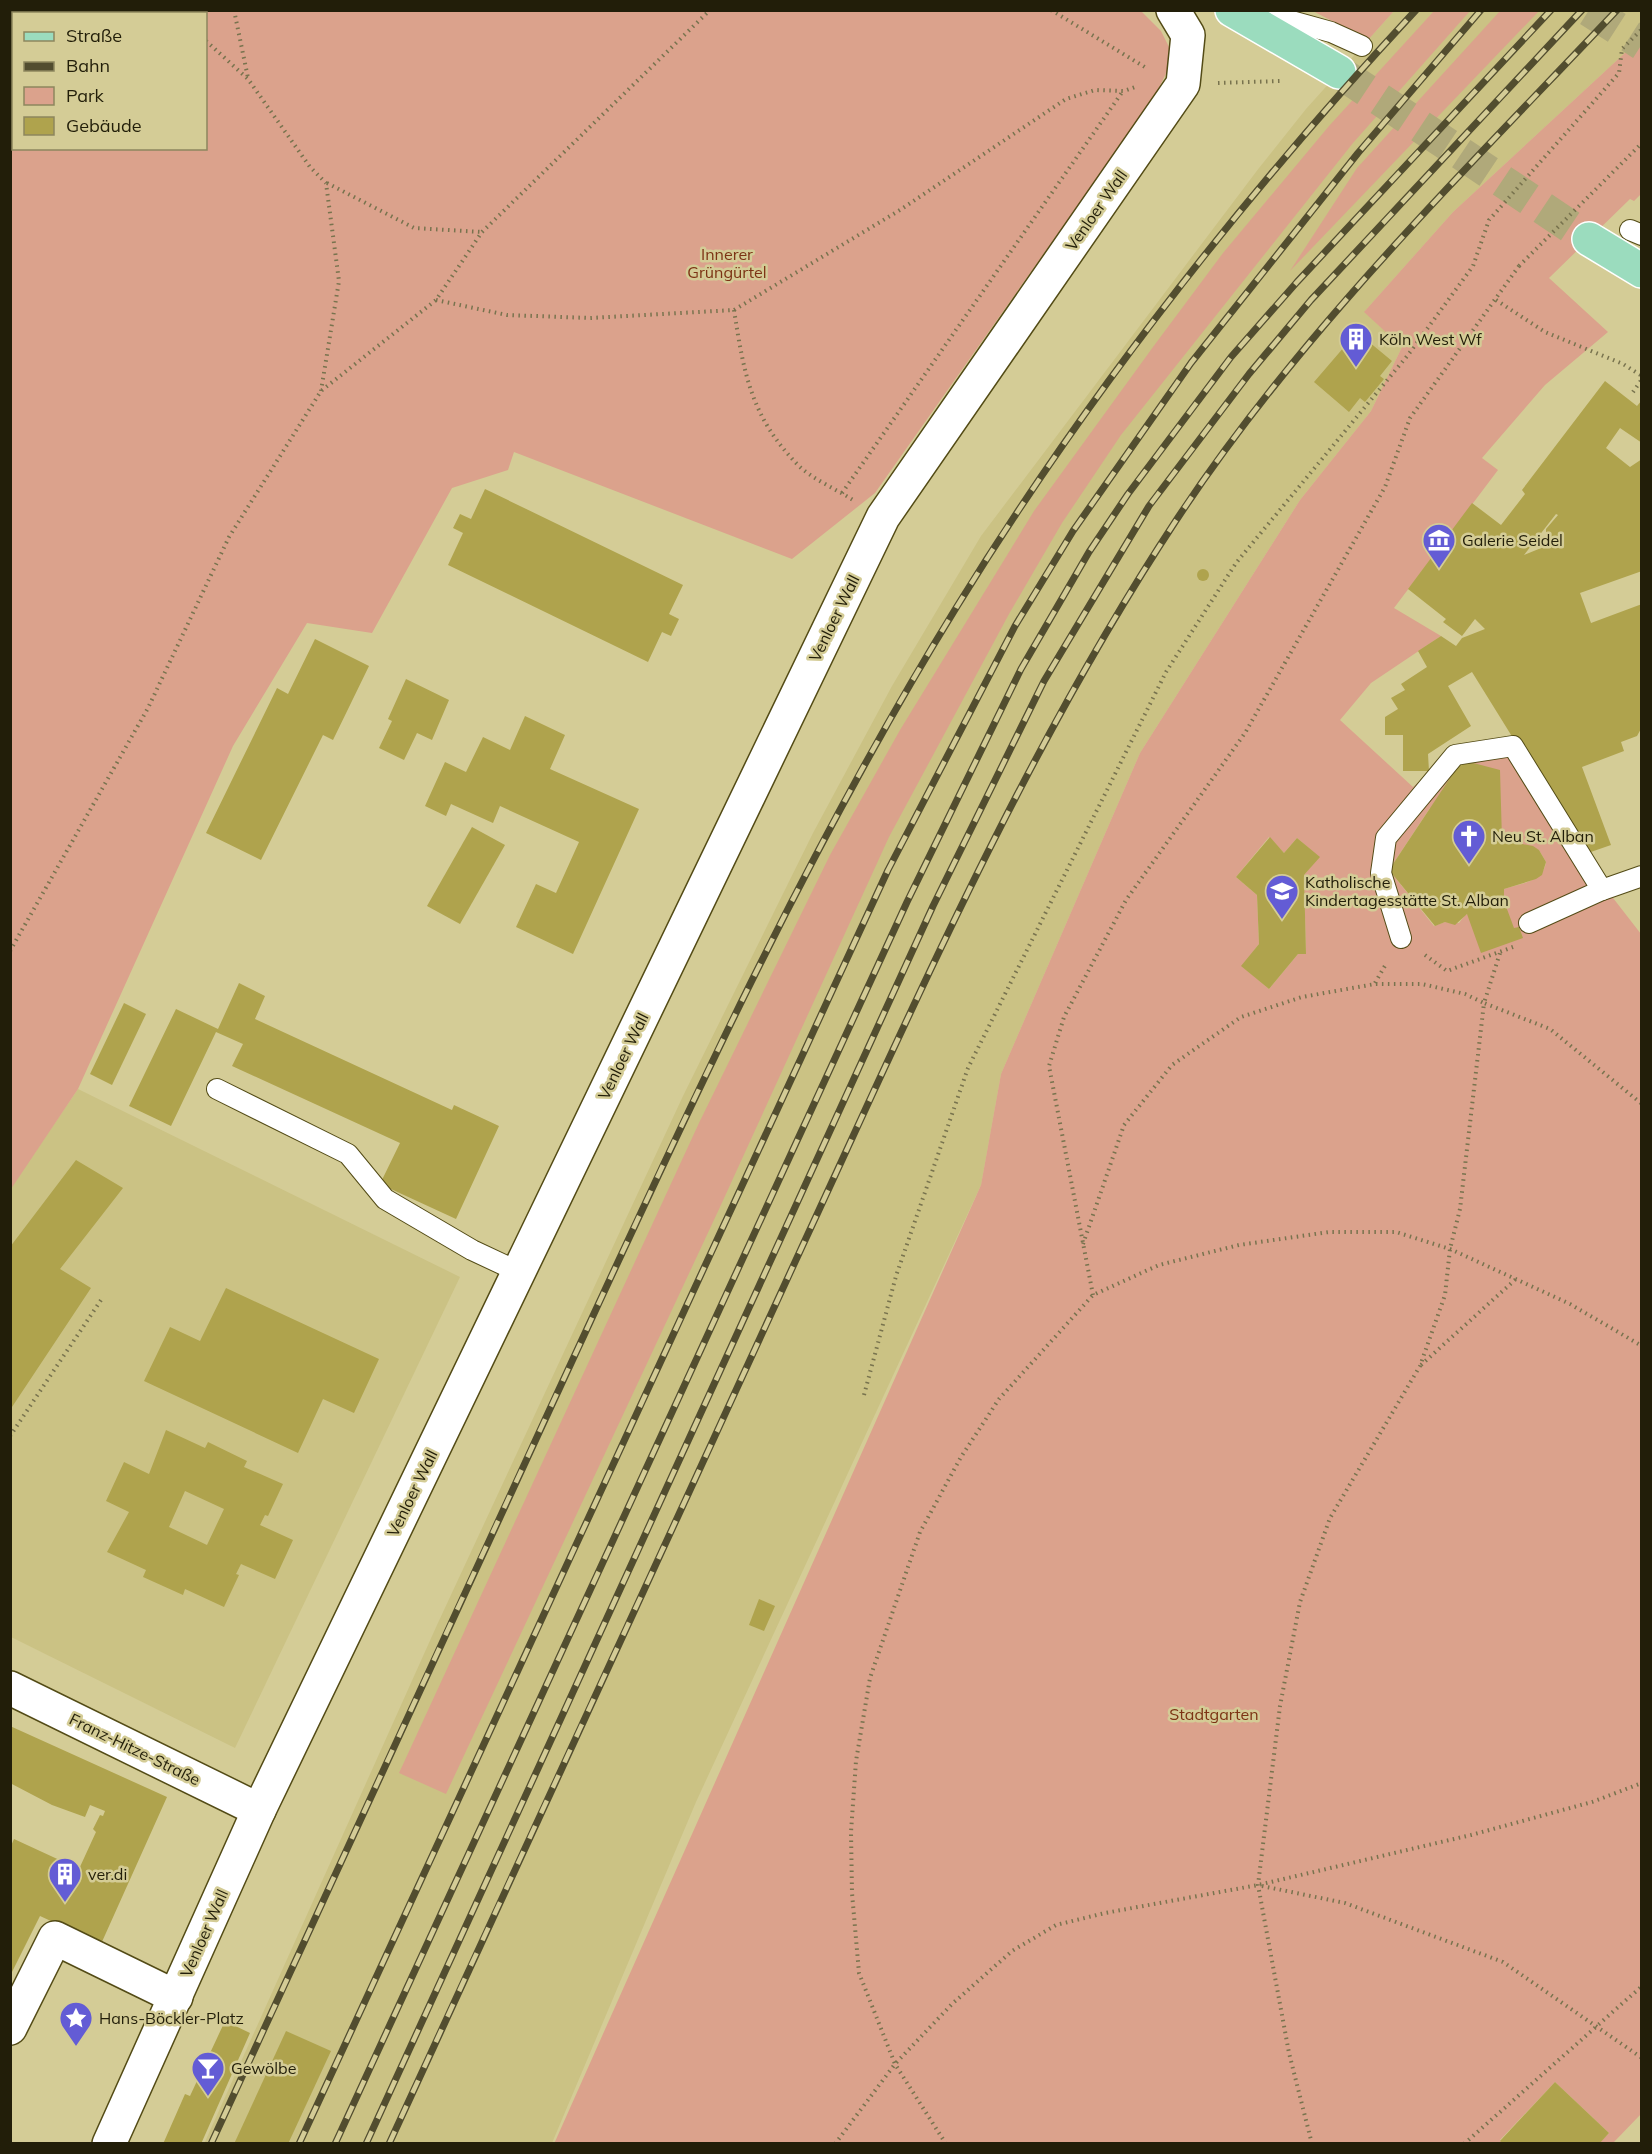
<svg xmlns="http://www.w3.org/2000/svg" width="1652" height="2154" viewBox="0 0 1652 2154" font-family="Mulish,sans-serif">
	<rect width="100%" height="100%" fill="#d4cc96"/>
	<g fill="#cbc284">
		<polygon points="1394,11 1641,11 1641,38 1453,212 1365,311 1402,347 1371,411 1300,500 1140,753 1001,1074 981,1185 696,1802 552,2143 204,2144 437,1625 683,1096 813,833 892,686 981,536 1259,168 1306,109"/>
		<polygon points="78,1089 460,1277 235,1748 11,1637 10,1189"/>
	</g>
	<g fill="#dba28c" fill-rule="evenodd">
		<path d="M11,11H1141L1161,31L1174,57L1155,96L875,493L792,559L514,452L508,470L452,488L372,633L307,623L233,746L78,1089L11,1189ZM14,14H206V148H14Z"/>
		<polygon points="1313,11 1394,11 1368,40"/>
		<polygon points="1434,11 1470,11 1353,143 1121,435 1062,523 1009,614 889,837 720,1207 446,1794 399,1773 699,1123 830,855 900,730 1034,511 1153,347 1223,253 1329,126"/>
		<polygon points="1500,11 1539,11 1290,271 1357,168"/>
		<path d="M1641,38V194L1634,201L1630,199L1549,278L1608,332L1545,385L1482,458L1498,470L1394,608L1441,636L1371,683L1340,720L1413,787L1450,754L1516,743L1582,858L1641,934V2114L1613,2143H1599L1609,2133L1555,2082L1500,2140L1503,2143L554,2144L981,1185L1001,1074L1140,753L1300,500L1371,411L1402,347L1364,312L1453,212ZM1430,808L1502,840L1539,850L1546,862C1543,882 1522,883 1504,889V901L1465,915L1459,923L1445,922L1434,926L1389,870ZM1269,837L1284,853L1297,838L1319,857L1304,875L1306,954H1298L1269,989L1242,966L1259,944L1257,895L1236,877Z"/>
	</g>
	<g fill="#afa34d" fill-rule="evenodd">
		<polygon points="1357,332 1392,361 1380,376 1384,379 1365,402 1360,398 1349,412 1314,382"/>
		<path d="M1605,381L1637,406L1642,400V443L1620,428L1606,448L1630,467L1642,459V571L1580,593L1591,623L1642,604V727L1637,736L1621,742L1624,751L1582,767L1611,845L1585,854L1472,672L1448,686L1471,726L1428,754L1429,771H1403V735H1385V717L1398,709L1391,698L1405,690L1401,684L1427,667L1418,651L1441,636L1456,646L1462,638L1485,629L1475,619L1462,636L1443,622L1446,619L1408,589L1472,503L1501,525L1525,494L1522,490ZM1556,514L1558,515L1546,529V546L1524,555Z"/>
		<polygon points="485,489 683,585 669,614 679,619 671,636 662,632 648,662 448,565 463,533 453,528 460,514 471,519"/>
		<circle cx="1203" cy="575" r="6"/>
		<polygon points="315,639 369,666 333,740 323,735 261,860 206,833 277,688 288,694"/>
		<polygon points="406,679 449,700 432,740 417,733 404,760 379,748 392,721 388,719"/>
		<polygon points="525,716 565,735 550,769 639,809 573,954 516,927 536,884 556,893 579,842 500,806 493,823 451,804 446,816 425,806 445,762 466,772 483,737 510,750"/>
		<polygon points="1462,760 1500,770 1502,840 1533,846 1539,850 1546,862 1542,875 1536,879 1504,889 1504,901 1514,928 1519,927 1523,938 1481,953 1467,914 1455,925 1445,922 1435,926 1389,870"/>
		<polygon points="472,827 505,845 460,924 427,906"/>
		<polygon points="1270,837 1284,853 1297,838 1320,857 1304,875 1306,954 1298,954 1269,989 1241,966 1259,944 1257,895 1236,877"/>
		<polygon points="239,983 265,996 255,1019 452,1110 454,1105 499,1126 456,1219 380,1184 400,1143 232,1066 243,1044 216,1032 171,1126 129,1106 176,1009 218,1029"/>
		<polygon points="124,1003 146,1014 112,1085 90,1074"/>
		<polygon points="76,1160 123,1188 60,1269 91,1288 10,1410 10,1247"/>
		<polygon points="226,1288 379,1359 354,1413 323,1399 298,1453 144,1381 170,1327 200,1341"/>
		<path d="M166,1430L205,1448L208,1442L247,1461L244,1467L283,1484L268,1516L265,1515L260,1525L293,1540L275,1579L241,1564L236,1574L239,1575L224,1607L185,1589L183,1595L143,1577L146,1570L107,1552L129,1512L106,1501L124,1462L149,1474ZM185,1491L224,1509L207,1545L169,1527Z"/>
		<polygon points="759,1599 775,1606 764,1631 749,1625"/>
		<polygon points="10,1726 167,1797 101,1944 40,1916 10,1976 10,1848 14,1839 79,1869 96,1832 93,1829 100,1815 103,1816 105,1811 90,1805 85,1817 52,1805 10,1783"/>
		<polygon points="225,2021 250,2033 201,2144 163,2144 185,2094 190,2096"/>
		<polygon points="286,2031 331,2051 288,2144 234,2144"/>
		<polygon points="1555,2082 1609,2133 1599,2144 1503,2144 1500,2141"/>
	</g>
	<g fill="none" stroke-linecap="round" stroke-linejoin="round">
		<g stroke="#b0a97a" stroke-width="33" stroke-dasharray="33 16" stroke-linecap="butt">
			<polyline points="1589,10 1642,44"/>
			<polyline points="1339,72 1589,239"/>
		</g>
		<defs>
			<g id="service">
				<polyline points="1252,10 1331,32 1362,46"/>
				<polyline points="1630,230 1642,235"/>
				<polyline points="1529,923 1602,890 1642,876"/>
				<polyline points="1401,938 1381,873 1386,838 1455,755 1513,746 1602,890"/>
				<polyline points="217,1089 348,1154 385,1199 472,1250 519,1272"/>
			</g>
			<g id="minor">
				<polyline points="10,1688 259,1810"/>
				<polyline points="10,2028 55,1938 176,1997"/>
			</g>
			<polyline id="tertiary" points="109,2144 259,1810 883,517 1183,84 1188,35 1173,10"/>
			<g id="primary">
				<polyline points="1232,10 1339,72"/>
				<polyline points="1589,239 1642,271"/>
			</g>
		</defs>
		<use href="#service" stroke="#534b16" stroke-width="22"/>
		<use href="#minor" stroke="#534b16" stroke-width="36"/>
		<use href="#tertiary" stroke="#534b16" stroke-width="36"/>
		<use href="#primary" stroke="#fff" stroke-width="36"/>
		<g stroke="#78734e" stroke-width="4" stroke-dasharray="1.5 4.5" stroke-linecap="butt">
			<polyline points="170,10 174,14"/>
			<polyline points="234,10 248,78"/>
			<polyline points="1051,10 1148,69"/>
			<polyline points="206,41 248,79 310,167 326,183 339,281 321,391"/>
			<polyline points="1218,83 1280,81"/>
			<polyline points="327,183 414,228 482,232"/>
			<polyline points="436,300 507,315 590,318 734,310 900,210 1066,99 1095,90 1124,91 1138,86"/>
			<polyline points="1496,300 1545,332 1623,364 1642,376"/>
			<path d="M734,310C744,374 751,417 798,465C812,479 836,489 853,500"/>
			<polyline points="1633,392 1642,379"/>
			<polyline points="842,493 1123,91"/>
			<polyline points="10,951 148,708 229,537 321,391 436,300 482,232 710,10"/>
			<polyline points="1425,955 1447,971 1513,947"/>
			<polyline points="1375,983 1386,964"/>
			<polyline points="1083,1244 1124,1125 1172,1065 1241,1017 1302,997 1375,984 1422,984 1465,994 1484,1003 1500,953"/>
			<polyline points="1093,1295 1049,1066 1064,1017 1126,900 1245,733 1385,487 1410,418 1519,266"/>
			<polyline points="1421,1365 1517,1278"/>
			<polyline points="864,1395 896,1276 968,1068 1166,672 1236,563 1408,355 1473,266 1489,220 1619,73 1622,49 1642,29"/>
			<polyline points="10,1436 101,1300"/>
			<polyline points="1262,1886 1345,1903 1503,1962 1642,2058"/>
			<polyline points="835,2144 895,2064 952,2004 1012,1951 1056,1925 1105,1913 1258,1885 1471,1835 1592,1802 1642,1783"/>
			<polyline points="946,2144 895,2064 859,1973 852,1893 851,1832 856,1761 870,1678 920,1532 961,1457 999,1399 1093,1295 1159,1265 1239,1245 1329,1232 1396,1232 1450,1249 1570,1304 1642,1346"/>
			<polyline points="1312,2144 1289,2053 1258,1885 1280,1706 1300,1602 1330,1518 1420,1366 1445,1295 1450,1249 1460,1209 1484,1003 1550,1029 1642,1104"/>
			<polyline points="1464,2144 1642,1986"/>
		</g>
		<use href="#service" stroke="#fff" stroke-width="20"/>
		<use href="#minor" stroke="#fff" stroke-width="33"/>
		<use href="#tertiary" stroke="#fff" stroke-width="33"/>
		<use href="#primary" stroke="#9bdcbe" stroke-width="33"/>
		<defs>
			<g id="rail">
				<path d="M211,2144C334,1878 456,1611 579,1346C695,1095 811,843 956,608C1087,395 1245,194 1416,10"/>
				<polyline points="299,2144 888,870 1015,626 1073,531 1191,363 1358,153 1481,10"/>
				<polyline points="335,2144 907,902 1021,669 1089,552 1128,494 1231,357 1297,282 1551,10"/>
				<polyline points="366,2144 933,906 1044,681 1149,506 1249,374 1311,300 1582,10"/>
				<path d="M389,2144C526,1845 664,1547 801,1249C916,1001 1026,748 1177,519C1301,331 1463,173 1617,10"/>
			</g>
		</defs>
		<use href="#rail" stroke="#524d2f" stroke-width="7"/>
		<use href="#rail" stroke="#d4cc96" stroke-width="4.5" stroke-dasharray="14" stroke-linecap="butt"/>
		<polyline stroke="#78734e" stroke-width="4" stroke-dasharray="1.5 4.5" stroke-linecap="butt" points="1519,266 1642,143"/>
	</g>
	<defs>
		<symbol id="building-pin" viewBox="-11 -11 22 30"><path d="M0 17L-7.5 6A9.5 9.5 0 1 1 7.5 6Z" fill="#635cd5" stroke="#d4cc96"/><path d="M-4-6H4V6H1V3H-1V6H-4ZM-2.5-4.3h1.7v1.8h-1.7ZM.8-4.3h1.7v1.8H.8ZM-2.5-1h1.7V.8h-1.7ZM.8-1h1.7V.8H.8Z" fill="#fff"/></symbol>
		<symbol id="museum-pin" viewBox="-11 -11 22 30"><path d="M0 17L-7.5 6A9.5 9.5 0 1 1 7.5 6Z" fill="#635cd5" stroke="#d4cc96"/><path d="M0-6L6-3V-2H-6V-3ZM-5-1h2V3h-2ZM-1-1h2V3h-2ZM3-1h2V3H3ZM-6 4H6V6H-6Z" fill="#fff"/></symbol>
		<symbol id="church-pin" viewBox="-11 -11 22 30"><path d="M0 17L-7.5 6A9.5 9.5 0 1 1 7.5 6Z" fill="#635cd5" stroke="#d4cc96"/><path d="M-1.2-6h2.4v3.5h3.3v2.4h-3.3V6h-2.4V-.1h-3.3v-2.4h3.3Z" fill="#fff"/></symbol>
		<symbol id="school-pin" viewBox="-11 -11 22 30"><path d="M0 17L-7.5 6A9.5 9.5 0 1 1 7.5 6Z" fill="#635cd5" stroke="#d4cc96"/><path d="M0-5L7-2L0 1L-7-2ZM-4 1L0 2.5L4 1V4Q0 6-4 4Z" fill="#fff"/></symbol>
		<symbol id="sight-pin" viewBox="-11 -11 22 30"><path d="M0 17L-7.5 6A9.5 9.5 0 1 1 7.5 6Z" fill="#635cd5" stroke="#d4cc96"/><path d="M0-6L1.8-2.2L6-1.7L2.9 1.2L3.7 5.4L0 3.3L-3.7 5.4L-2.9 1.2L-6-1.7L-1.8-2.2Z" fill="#fff"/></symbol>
		<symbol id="bar-pin" viewBox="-11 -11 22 30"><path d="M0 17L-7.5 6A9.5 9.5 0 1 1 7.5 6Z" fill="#635cd5" stroke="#d4cc96"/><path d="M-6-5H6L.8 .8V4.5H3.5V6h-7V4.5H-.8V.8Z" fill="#fff"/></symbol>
	</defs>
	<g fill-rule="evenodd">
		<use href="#building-pin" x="1337" y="320" width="38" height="52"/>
		<use href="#museum-pin" x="1420" y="521" width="38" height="52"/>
		<use href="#church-pin" x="1450" y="817" width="38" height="52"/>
		<use href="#school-pin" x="1263" y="872" width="38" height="52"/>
		<use href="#building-pin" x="46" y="1855" width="38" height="52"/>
		<use href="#sight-pin" x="57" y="1999" width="38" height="52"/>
		<use href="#bar-pin" x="189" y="2049" width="38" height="52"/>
	</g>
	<g text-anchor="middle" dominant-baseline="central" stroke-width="5" stroke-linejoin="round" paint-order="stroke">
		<g font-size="16" fill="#221e09" stroke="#d4cc96">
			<text transform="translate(1096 210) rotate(-55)">Venloer Wall</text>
			<text transform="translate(834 618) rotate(-64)">Venloer Wall</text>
			<text transform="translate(623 1056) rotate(-64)">Venloer Wall</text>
			<text transform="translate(412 1493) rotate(-64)">Venloer Wall</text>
			<text transform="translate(135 1749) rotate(26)">Franz-Hitze-Straße</text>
			<text transform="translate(204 1933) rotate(-66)">Venloer Wall</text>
		</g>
		<g font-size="16" fill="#7c3314" stroke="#d4cc96">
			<text x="727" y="254">Innerer<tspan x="727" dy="18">Grüngürtel</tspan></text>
			<text x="1214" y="1714">Stadtgarten</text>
		</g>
		<g font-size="16" fill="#221e09" stroke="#d4cc96" text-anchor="start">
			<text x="1379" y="339">Köln West Wf</text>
			<text x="1462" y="540">Galerie Seidel</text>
			<text x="1492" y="836">Neu St. Alban</text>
			<text x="1305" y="882">Katholische<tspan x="1305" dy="18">Kindertagesstätte St. Alban</tspan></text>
			<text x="88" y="1874">ver.di</text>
			<text x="99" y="2018">Hans-Böckler-Platz</text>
			<text x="231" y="2068">Gewölbe</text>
		</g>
	</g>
	<rect width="1652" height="2154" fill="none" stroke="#221e09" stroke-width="24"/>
	<rect x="12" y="12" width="195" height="138" fill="#d4cc96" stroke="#8d865e" stroke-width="1.5"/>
	<rect x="24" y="32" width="30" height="9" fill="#9bdcbe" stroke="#8d865e" stroke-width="1.5"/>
	<text x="66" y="42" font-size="18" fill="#221e09">Straße</text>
	<rect x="24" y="62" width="30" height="9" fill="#524d2f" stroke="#8d865e" stroke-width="1.5"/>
	<text x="66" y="72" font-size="18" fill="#221e09">Bahn</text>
	<rect x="24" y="87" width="30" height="18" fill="#dba28c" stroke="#8d865e" stroke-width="1.5"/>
	<text x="66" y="102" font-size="18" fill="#221e09">Park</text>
	<rect x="24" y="117" width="30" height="18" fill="#afa34d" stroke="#8d865e" stroke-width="1.5"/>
	<text x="66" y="132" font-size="18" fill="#221e09">Gebäude</text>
</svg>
